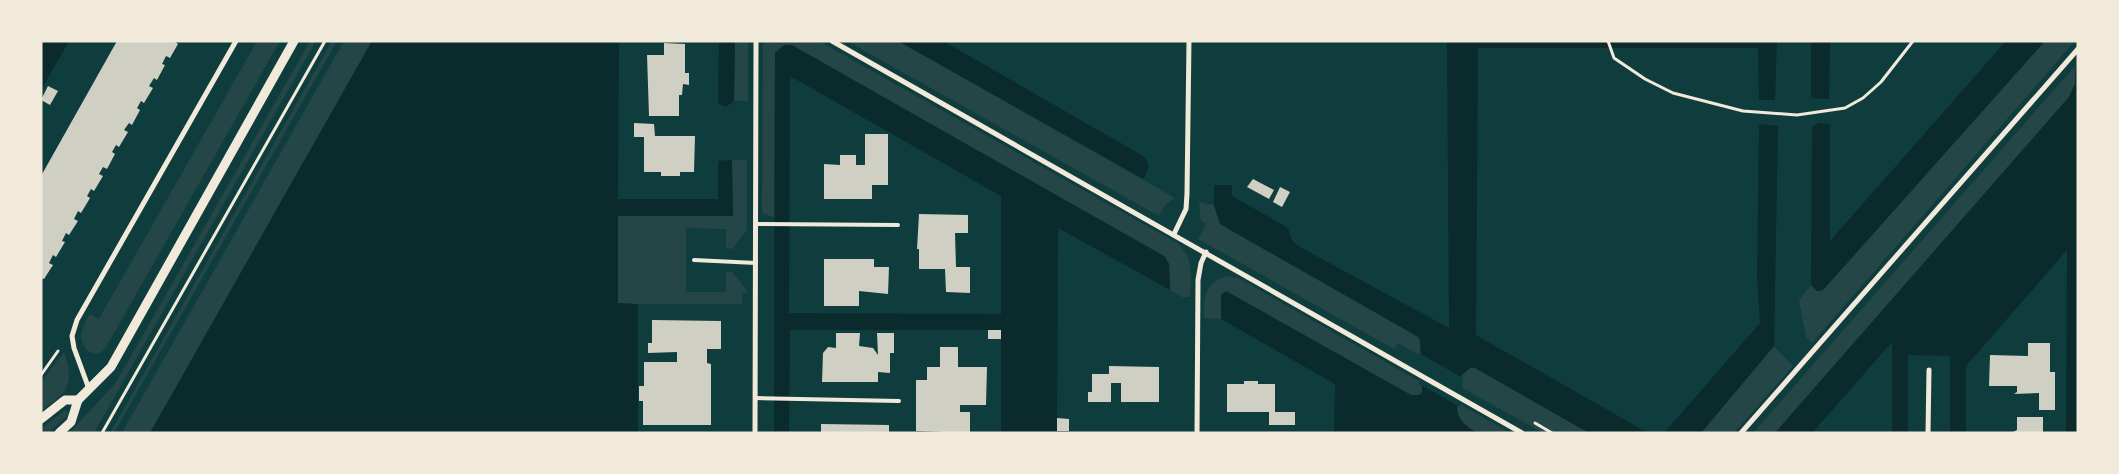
<svg xmlns="http://www.w3.org/2000/svg" width="2119" height="474" viewBox="0 0 2119 474" font-family="Roboto,sans-serif">
	<rect width="100%" height="100%" fill="#0f3d3e"/>
	<g fill="#244646">
		<path d="M257,41H280L105,349L99,354L89,352C76,340 82,327 90,314L99,319Z"/>
		<polygon points="310,41 316,41 94,433 69,433 115,384"/>
		<polygon points="332,41 337,41 114,433 110,433"/>
		<polygon points="344,41 372,41 150,433 122,433"/>
		<polygon points="735,41 748,41 748,101 734,101"/>
		<path d="M763,41H819L1177,243C1194,257 1191,277 1190,297H1182L1170,290L1169,264L1165,256L788,44L775,53L774,217L762,213Z"/>
		<polygon points="847,41 898,41 1175,198 1165,205 1159,216"/>
		<polygon points="2045,41 2074,42 1812,343 1806,337 1799,300 1811,285 1817,291 1823,290"/>
		<polygon points="2075,66 2075,84 2069,97 1775,433 1753,433"/>
		<polygon points="732,160 747,160 747,230 732,249 726,248 726,229 686,228 686,292 726,292 726,272 732,272 749,293 742,293 742,304 618,304 618,216 732,216"/>
		<polygon points="1199,202 1214,205 1220,224 1416,335 1421,343 1421,356 1398,343 1394,349 1198,239 1206,224 1201,221"/>
		<path d="M1229,276L1238,278L1422,383V392L1419,395H1411L1221,295V319L1204,318C1204,297 1204,281 1229,276Z"/>
		<polygon points="1774,346 1793,366 1734,433 1701,433"/>
		<path d="M64,352C66,357 67,362 68,367C73,390 58,398 41,411V382Z"/>
		<polygon points="1470,368 1475,368 1589,433 1543,433 1459,386 1463,372"/>
		<path d="M1458,403L1510,433C1488,433 1453,436 1458,403Z"/>
		<polygon points="65,410 69,414 48,433 41,433 41,429"/>
	</g>
	<g fill="#0a2a2b" fill-rule="evenodd">
		<polygon points="41,41 69,41 41,90"/>
		<polygon points="372,41 619,41 618,199 718,199 718,161 732,160 733,216 618,216 618,303 638,304 638,433 150,433"/>
		<polygon points="719,41 735,41 734,101 726,107 718,103"/>
		<polygon points="898,41 943,41 1145,157 1149,165 1144,179"/>
		<path d="M1447,41H1777L1775,100H1759L1758,48H1478L1476,335L1648,433H1589L1475,368H1470L1461,376C1457,404 1449,417 1477,433H1334L1335,384L1221,319V295L1226,291L1411,395H1419L1422,392L1420,338L1220,224L1214,205V185H1232V196L1288,228L1291,239L1298,246L1449,328Z"/>
		<polygon points="1811,41 1830,41 1829,99 1811,98"/>
		<polygon points="2006,41 2045,41 1823,290 1817,291 1811,285 1812,127 1819,123 1830,124 1830,241"/>
		<path d="M2078,41V433H1950V356L1908,355V433H1892V342L1812,433H1775L2069,97L2075,84ZM2067,250L2066,432L1966,433V366Z"/>
		<path d="M784,45H792L1165,257L1169,264L1170,290L1058,228L1057,433H1001V330H790L789,433H774L775,53ZM790,76L1001,196V314L789,313Z"/>
		<polygon points="1761,124 1778,126 1774,346 1701,433 1664,433 1760,323 1757,278 1759,126"/>
	</g>
	<polygon fill="#0f3d3e" points="1419,353 1463,378 1460,407 1419,384"/>
	<g fill="#cfcfc3">
		<polygon points="117,41 174,41 178,44 170,58 166,56 162,64 165,65 157,80 154,78 149,86 153,88 144,103 141,101 137,108 140,110 132,125 129,123 124,130 128,132 119,147 116,145 112,152 115,154 107,169 103,167 99,174 103,176 94,191 91,189 87,196 90,198 81,213 78,211 74,219 78,221 69,235 66,233 62,241 65,242 56,257 53,255 49,263 53,265 44,279 41,278 41,176"/>
		<polygon points="664,43 685,44 685,73 689,73 689,85 683,84 682,95 679,95 679,116 649,116 647,55 664,55"/>
		<polygon points="48,86 58,91 50,105 41,100"/>
		<polygon points="634,123 654,124 655,136 695,136 694,172 680,172 680,176 661,176 661,172 644,172 644,137 634,137"/>
		<polygon points="865,134 888,134 888,185 872,185 872,199 824,199 824,164 840,165 840,155 856,155 856,165 865,165"/>
		<polygon points="1253,179 1274,190 1269,199 1247,187"/>
		<polygon points="1280,187 1290,192 1282,207 1273,202"/>
		<polygon points="919,214 968,215 968,233 955,233 956,267 970,267 970,293 946,292 945,269 919,269 919,249 917,249"/>
		<polygon points="824,259 874,259 874,267 889,267 888,294 859,291 859,306 824,306"/>
		<polygon points="652,320 721,321 721,349 707,349 707,363 711,364 711,425 643,425 643,401 639,401 639,386 644,386 644,362 677,362 677,352 648,353 648,343 652,343"/>
		<rect x="988" y="330" width="13" height="9"/>
		<polygon points="836,333 860,333 859,346 873,348 878,355 877,333 894,333 894,353 890,353 890,373 878,372 878,382 822,382 823,353 828,347 836,348"/>
		<polygon points="2028,343 2050,343 2050,372 2055,372 2055,410 2039,410 2039,393 2014,394 2017,392 2017,386 1989,386 1990,355 2028,356"/>
		<polygon points="940,347 958,347 958,367 987,367 986,405 960,405 960,412 970,412 970,433 916,431 916,380 927,380 927,367 940,367"/>
		<polygon points="1109,366 1159,367 1159,402 1121,402 1121,383 1111,383 1111,402 1088,402 1088,392 1092,392 1092,374 1109,374"/>
		<polygon points="1244,381 1258,381 1258,384 1275,384 1275,412 1295,412 1295,425 1269,425 1269,412 1227,412 1227,384 1244,384"/>
		<polygon points="2017,417 2043,417 2043,432 2013,432 2017,430"/>
		<polygon points="1057,418 1069,419 1069,431 1057,431"/>
		<polygon points="821,424 889,425 889,433 821,433"/>
	</g>
	<g fill="none" stroke-linecap="round" stroke-linejoin="round">
		<g stroke="#f1e9da" stroke-width="3">
			<polyline points="1608,41 1614,58 1645,79 1673,93 1743,111 1797,115 1845,108 1863,98 1881,82 1913,41"/>
			<polyline points="41,375 58,351"/>
			<polyline points="1535,423 1552,433"/>
			<polyline points="102,433 325,41"/>
		</g>
		<g stroke="#f1e9da" stroke-width="4">
			<polyline points="756,224 898,225"/>
			<polyline points="694,260 756,263"/>
			<polyline points="755,398 899,401"/>
		</g>
		<g stroke="#f1e9da" stroke-width="5">
			<polyline points="832,41 1522,433"/>
			<polyline points="1174,234 1186,209 1187,194 1189,41"/>
			<polyline points="89,389 74,348 72,336 77,320 236,41"/>
			<polyline points="755,433 756,41"/>
			<polyline points="1197,433 1198,280 1201,263 1206,252"/>
			<polyline points="1741,433 2078,49"/>
			<polyline points="1928,433 1929,370"/>
		</g>
		<g stroke="#f1e9da" stroke-width="9">
			<polyline points="41,419 65,400 78,400"/>
			<polyline points="59,433 71,422 78,400 111,367 294,41"/>
		</g>
	</g>
	<rect width="2119" height="474" fill="none" stroke="#f1e9da" stroke-width="85"/>
</svg>
